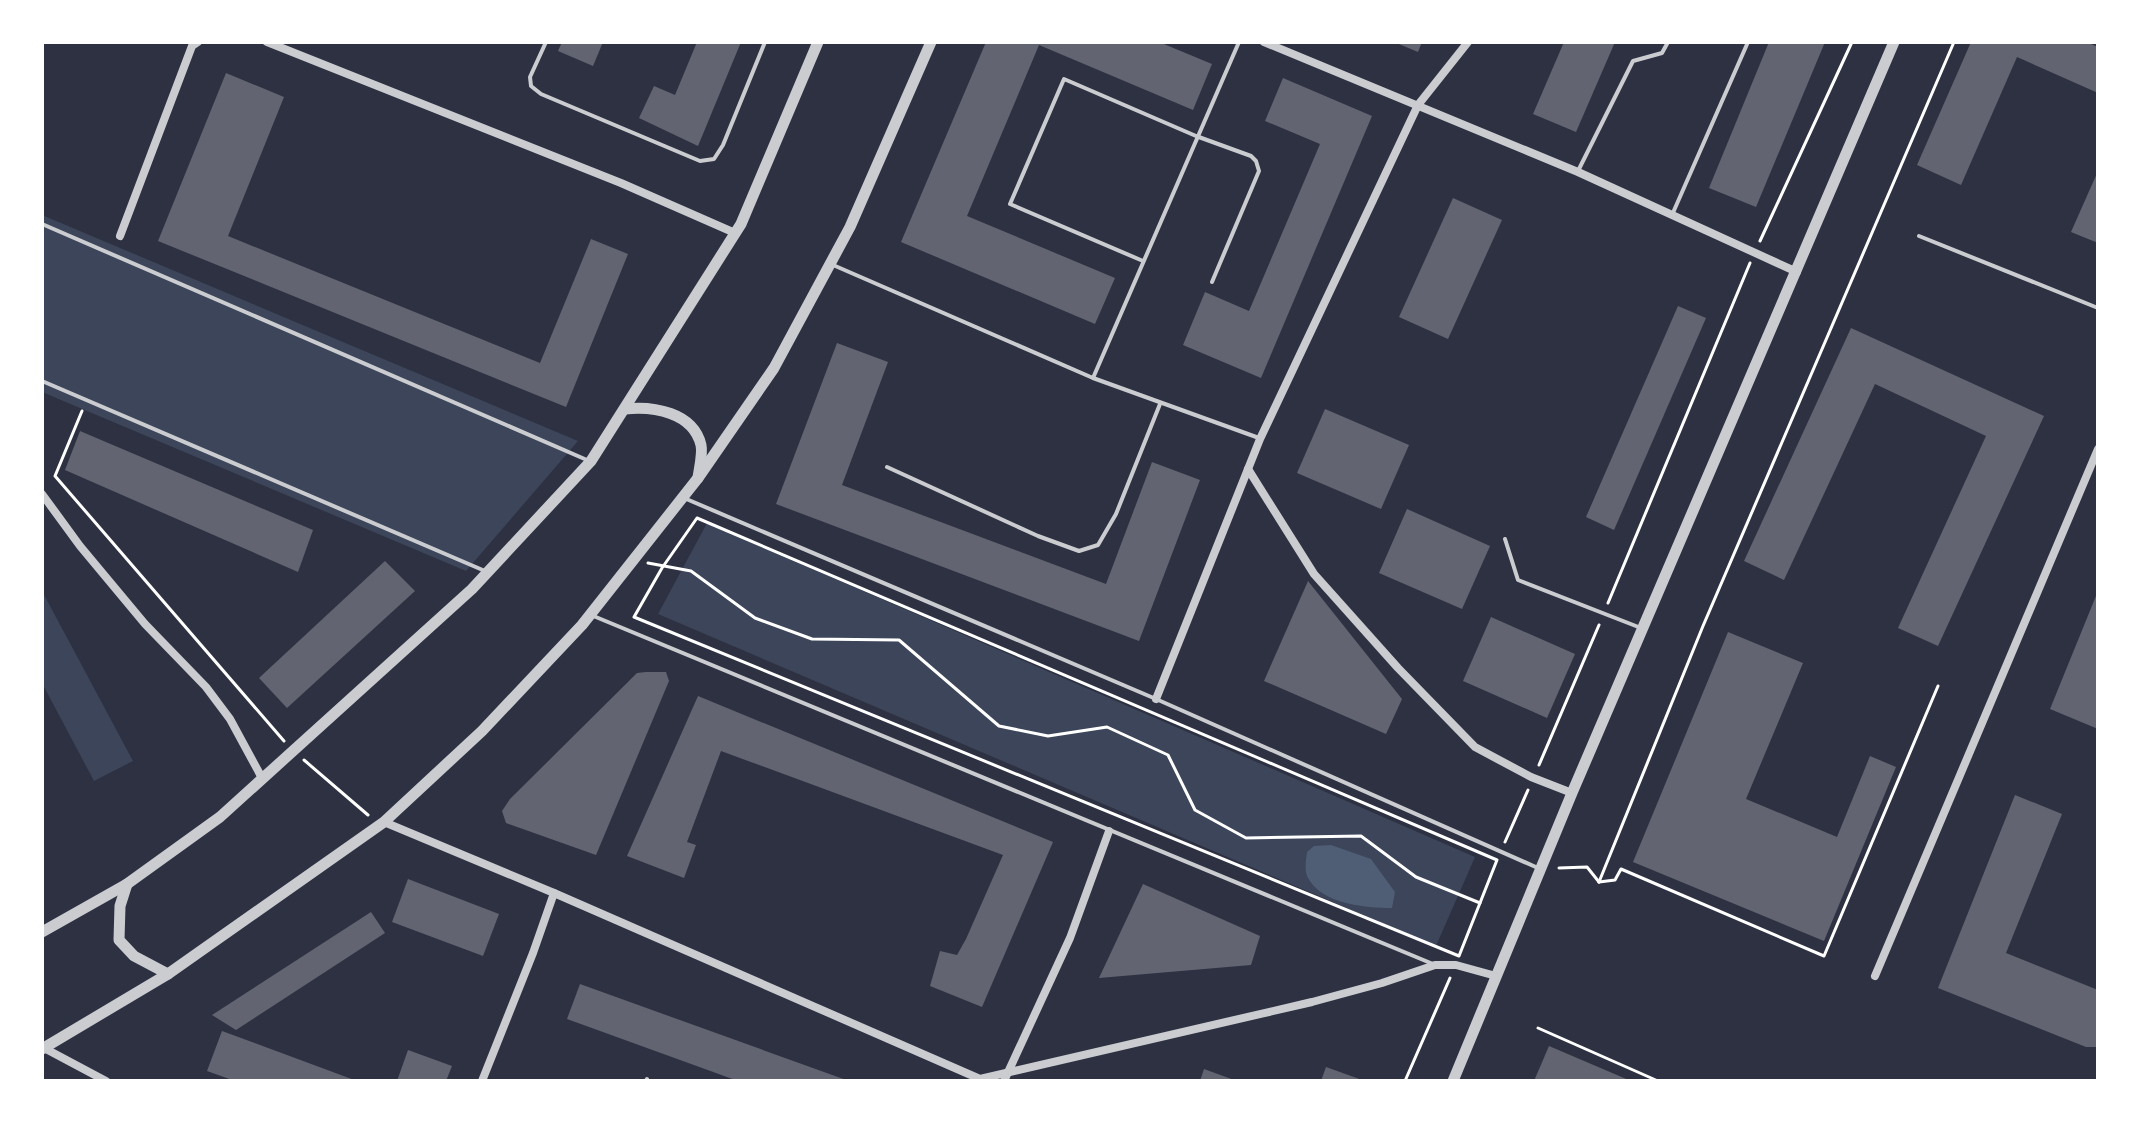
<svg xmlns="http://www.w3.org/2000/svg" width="2140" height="1123" viewBox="0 0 2140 1123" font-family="'Crimson Pro',serif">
	<rect width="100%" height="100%" fill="#2d3142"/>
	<g fill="#3c4559">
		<polygon points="42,215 578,441 466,571 42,392"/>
		<polygon points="707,523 1475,857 1436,946 658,614"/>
		<polygon points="42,591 133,761 94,781 42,683"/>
	</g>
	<path fill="#4f5d75" d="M1331,845L1371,859L1395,892L1392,908C1365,908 1322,904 1308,878C1304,871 1306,860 1307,852L1314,846Z"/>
	<g fill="#626471">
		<polygon points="562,42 603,42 593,66 558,51"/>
		<polygon points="697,42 741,42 698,146 639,118 654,86 675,95"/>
		<polygon points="986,42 1159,42 1212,64 1193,110 1039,45 967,216 1115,278 1095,324 901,242"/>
		<polygon points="1394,42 1422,42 1418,52"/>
		<polygon points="1564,42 1615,42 1576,132 1533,114"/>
		<polygon points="1769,42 1825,42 1756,207 1709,188"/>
		<polygon points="1971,42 2086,42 2098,47 2098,93 2017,57 1961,185 1917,165"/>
		<polygon points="226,73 284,97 228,236 540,363 591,239 628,254 566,407 158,241"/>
		<polygon points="1283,78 1372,116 1261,378 1183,345 1205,292 1249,311 1320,144 1265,121"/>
		<polygon points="2098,171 2098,243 2071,232"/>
		<polygon points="1453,198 1502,220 1448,339 1399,317"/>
		<polygon points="1678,306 1706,318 1614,530 1586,517"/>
		<polygon points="1851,328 2044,416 1938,646 1898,628 1986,436 1875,384 1784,580 1744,561"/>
		<polygon points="837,343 888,362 842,485 1106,584 1152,462 1200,480 1139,641 776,504"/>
		<polygon points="1325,409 1409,445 1381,509 1297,473"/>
		<polygon points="80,431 313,530 298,572 65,470"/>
		<polygon points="1407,509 1490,546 1462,609 1379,573"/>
		<polygon points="385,561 415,591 287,708 259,678"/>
		<polygon points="1308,581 1402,699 1386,734 1264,681"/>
		<polygon points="2098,591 2098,729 2050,709"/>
		<polygon points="1491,617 1575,654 1547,718 1463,681"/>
		<polygon points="1728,632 1803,663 1746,799 1837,837 1870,756 1896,767 1824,941 1633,862"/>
		<polygon points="646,672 666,672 669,681 596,855 506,823 502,811 510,799 637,673"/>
		<polygon points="698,696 1053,842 982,1007 930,986 940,951 957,955 966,939 1003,855 721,751 687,842 696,845 684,878 627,856"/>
		<polygon points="2015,795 2062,814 2006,953 2098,990 2098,1047 2086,1047 1938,988"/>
		<polygon points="408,879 499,914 483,956 392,922"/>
		<polygon points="1143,884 1260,936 1251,965 1099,978"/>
		<polygon points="371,912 385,933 236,1030 212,1015"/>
		<polygon points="580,984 849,1081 738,1081 567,1019"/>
		<polygon points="222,1031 357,1081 235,1081 207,1071"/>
		<polygon points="1549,1046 1631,1081 1534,1081"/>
		<polygon points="408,1050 452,1066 446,1081 397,1081"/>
		<polygon points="1326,1067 1365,1081 1321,1081"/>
		<polygon points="1204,1069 1237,1081 1200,1081"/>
	</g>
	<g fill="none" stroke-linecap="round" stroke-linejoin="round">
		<g stroke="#fff" stroke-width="3">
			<polyline points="1760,241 1852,42"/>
			<polyline points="82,411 55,476 284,741"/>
			<polygon points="697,518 1497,860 1459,956 634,617 662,568"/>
			<polyline points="648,563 691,571 755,618 812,639 899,640 999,726 1048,736 1107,727 1168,755 1195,810 1246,838 1361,836 1416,877 1480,903"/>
			<polyline points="1608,603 1750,263"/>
			<polyline points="304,760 368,815"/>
			<polyline points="1539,765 1599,625"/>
			<polyline points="1505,842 1528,790"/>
			<polyline points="1559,868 1587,867 1599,882"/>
			<polyline points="1599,882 1703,626 1954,42"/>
			<polyline points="1599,882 1615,880 1621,869 1824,956 1938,686"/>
			<polyline points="1538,1028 1658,1081"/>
			<polyline points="1405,1081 1450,978"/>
		</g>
		<g stroke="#caccd0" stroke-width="4">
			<polyline points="546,42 530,77 531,86 541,94 700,161 714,159 723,145 765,42"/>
			<polyline points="1578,171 1633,61 1662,53 1668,42"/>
			<polyline points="1672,215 1748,42"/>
			<polyline points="42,224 587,460"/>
			<polyline points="1919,236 2098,308"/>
			<polyline points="1143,261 1010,204 1064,79 1196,136 1251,156 1256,161 1259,171 1212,282"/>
			<polyline points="833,265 1093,378 1239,42"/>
			<polyline points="1093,378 1259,438"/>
			<polyline points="42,381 485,571"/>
			<polyline points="887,467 1038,536 1079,551 1098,545 1116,514 1160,404"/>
			<polyline points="684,498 1156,699 1538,868"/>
			<polyline points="1505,539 1518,580 1641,628"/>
			<polyline points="591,615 1433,964"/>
			<polyline points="646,1081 647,1079"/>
		</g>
		<g stroke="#caccd0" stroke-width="8">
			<polyline points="267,42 621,183 735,233"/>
			<polyline points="1264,42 1578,172 1797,272"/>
			<polyline points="120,236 192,46 198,42"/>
			<polyline points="1248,469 1314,574 1398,668 1475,747 1531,777 1572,793"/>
			<polyline points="42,494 80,546 145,624 206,687 230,719 262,778"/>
			<polyline points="1156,699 1260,439 1418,105 1468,42"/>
			<polyline points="384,822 554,893 533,953 482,1081"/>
			<polyline points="554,893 980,1079 1312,1002 1382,983 1435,965 1456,965 1496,976"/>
			<polyline points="1875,976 2098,449"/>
			<polyline points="44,1048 106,1081"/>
			<polyline points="1004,1081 1070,938 1109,831"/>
		</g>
		<g stroke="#caccd0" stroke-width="11">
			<path d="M625,409C653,406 693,412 701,445C703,454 699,469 698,478"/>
			<polyline points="127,884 120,906 119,940 134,956 168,974"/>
			<polyline points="42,932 127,884 220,817 472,589 591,461 741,224 818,42"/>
			<polyline points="42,1049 168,974 384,822 482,731 582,625 698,478 774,368 850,227 931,42"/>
			<polyline points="1453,1081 1572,793 1894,42"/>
		</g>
	</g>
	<rect width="2140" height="1123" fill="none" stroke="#ffffff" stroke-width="88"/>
</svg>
